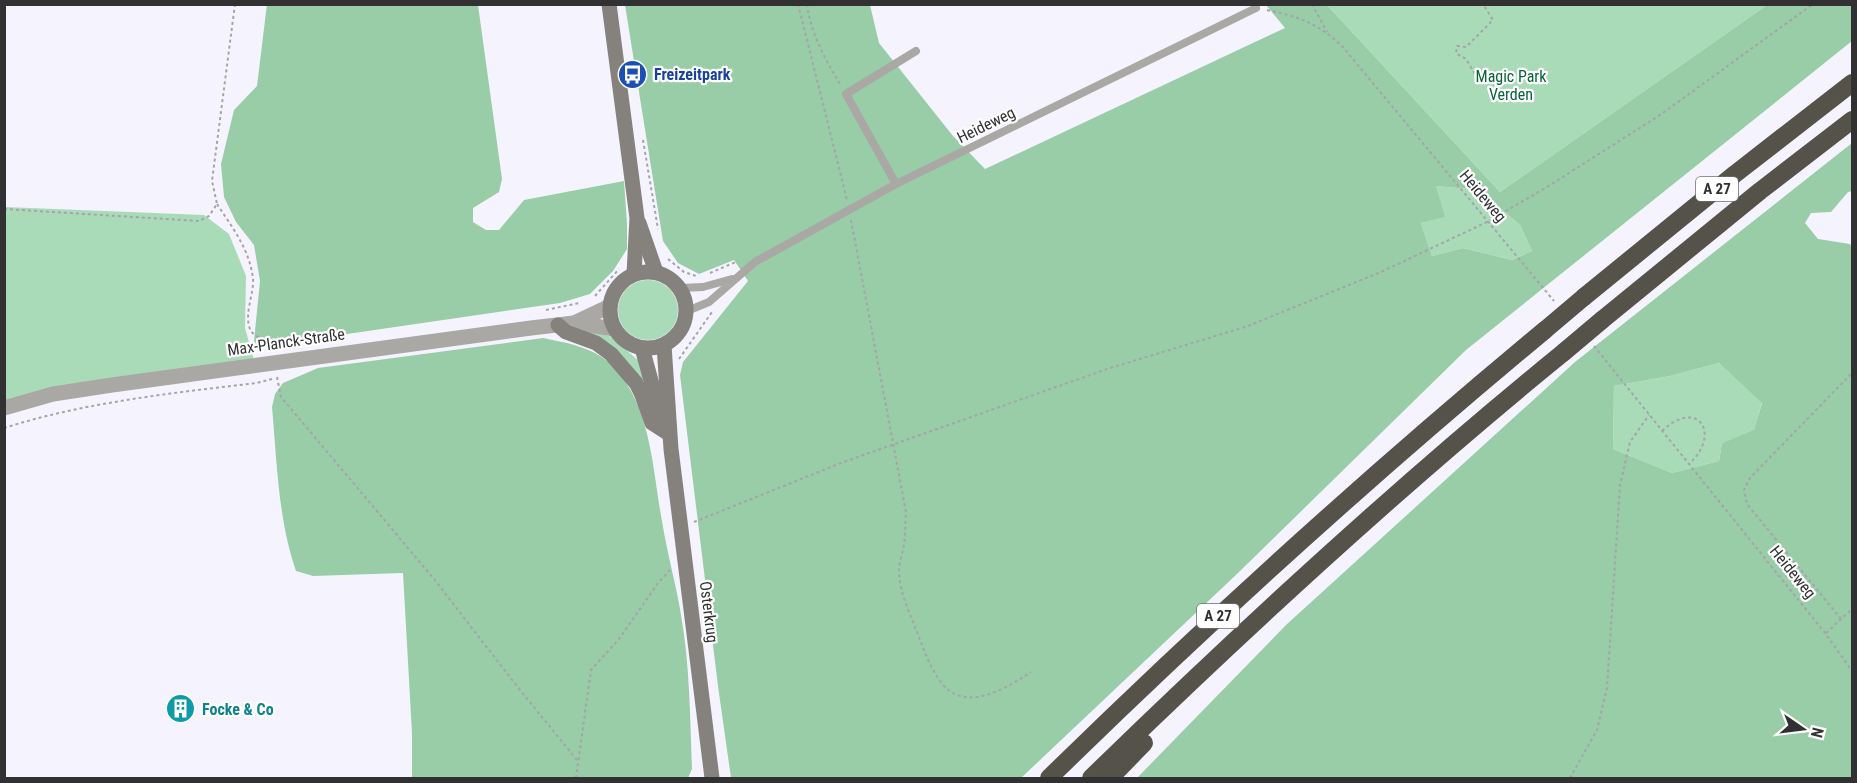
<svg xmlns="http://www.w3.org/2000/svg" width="1857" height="783" viewBox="0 0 1857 783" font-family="'Roboto Condensed',sans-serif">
	<rect width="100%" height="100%" fill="#f5f4fe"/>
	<g fill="#aadbb9">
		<polygon points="1327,5 1767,5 1500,192"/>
		<polygon points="1436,186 1479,190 1520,225 1532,251 1512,260 1463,248 1432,256 1421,223 1444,217"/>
		<polygon points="5,207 204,215 229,234 246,276 245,328 254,360 5,406"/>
		<circle cx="648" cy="310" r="30"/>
		<path d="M589,332L610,336L639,361L645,374L643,383C629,361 611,346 588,334Z"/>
		<polygon points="1719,363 1762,402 1754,431 1722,443 1719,461 1672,473 1613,449 1614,386 1670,376"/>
	</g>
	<g fill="#98cda8" fill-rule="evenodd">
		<polygon points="267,4 478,5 502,179 499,192 473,208 473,222 486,230 499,230 524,200 624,181 627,224 627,249 613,271 590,294 560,303 258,347 254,341 260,281 254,245 236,222 224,197 221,164 234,110 257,86"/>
		<path d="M625,5H870L879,43L953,136L985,169L1285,28L1266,5H1327L1500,192L1767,5H1852V41L1466,350L1238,573L1021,778H731L718,686L680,375L683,362L748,281L734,260L699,274L678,263L663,241ZM1436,186L1479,190L1520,225L1532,251L1512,260L1463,248L1432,256L1421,223L1445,217Z"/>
		<path d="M1852,143V191L1848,192L1831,212L1811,213L1805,223L1818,239L1850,244L1852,248V778H1137L1286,625L1575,362ZM1719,363L1762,403L1754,430L1722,443L1719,461L1672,473L1613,449L1614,386L1670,376Z"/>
		<path d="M543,338C568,343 596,348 614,367C652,409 652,468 662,521C667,553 676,584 681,615C690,666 690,718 692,769L688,778H412V733L403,573L313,576L296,571C278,519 277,462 272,407L275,394L283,383L318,368Z"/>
	</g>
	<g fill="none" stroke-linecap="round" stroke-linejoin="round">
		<g stroke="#a4a4ab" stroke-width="2" stroke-dasharray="3 3" stroke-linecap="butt">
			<polyline points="798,4 847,200"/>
			<path d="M807,4C811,34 825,59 840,84"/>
			<polyline points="1312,4 1327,32"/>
			<path d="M1267,10C1300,17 1317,23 1342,46L1554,301"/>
			<polyline points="1478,79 1466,59 1456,53 1457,46 1466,47 1493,20 1483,4"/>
			<polyline points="643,140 658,229"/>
			<path d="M217,204C232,227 250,250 253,279C254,294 244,314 250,329C254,340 277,342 287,345"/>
			<polyline points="4,209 199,221 209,216 217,204 212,181 235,4"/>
			<path d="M851,220L906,512C905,522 906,533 904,544C903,553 899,562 899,571C899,592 910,613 917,632C924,650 931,671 944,686C969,712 1008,687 1031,672"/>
			<polyline points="668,259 684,272 696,276"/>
			<polyline points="710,273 738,261"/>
			<polyline points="595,296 619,269"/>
			<polyline points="546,310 579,303"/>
			<polyline points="1594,346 1825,633 1852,671"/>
			<polyline points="679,359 712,312"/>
			<polyline points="277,377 281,397 434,579 520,690 577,760"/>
			<path d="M4,428C86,402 172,393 257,383L272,379"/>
			<path d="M1662,431C1698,397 1722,434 1689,464"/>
			<polyline points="694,522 841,463 1107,369 1248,326 1381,272 1487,222 1547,187 1660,115 1813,4"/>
			<polyline points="1841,619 1747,504 1744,490 1750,478 1852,373"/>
			<polyline points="1826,633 1852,609"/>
			<polyline points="576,778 591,670 619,639 658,583 670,570"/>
			<polyline points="1570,778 1597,730 1607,688 1620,485 1630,442 1649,415"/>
		</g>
		<g stroke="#aaa8a4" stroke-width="8">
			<polyline points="896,184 846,94 916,51"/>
			<polyline points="680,288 703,287 732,279"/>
			<polyline points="687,311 709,302 755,262 896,184 1256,8"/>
		</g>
		<g stroke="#aaa8a4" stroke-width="15">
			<polyline points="574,323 610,306"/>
			<polyline points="4,408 53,394 112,385 531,328 574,323 615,329"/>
		</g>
		<g stroke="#85827d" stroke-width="15">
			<polyline points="609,4 637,218 634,274"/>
			<polyline points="639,223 656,272"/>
			<circle cx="648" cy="310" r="38"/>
			<polyline points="558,325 566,332 596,343 611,354 636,383 642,395 652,423 666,432"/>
			<polyline points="664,345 671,449 712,778"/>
			<polyline points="642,348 662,420"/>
		</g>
		<g stroke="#55524a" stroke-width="18">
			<polyline points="1584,297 1735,174 1852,83"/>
			<polyline points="1602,320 1760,191 1852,120"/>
			<path d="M1049,778C1208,622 1374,472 1545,330"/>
			<path d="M1091,778C1243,630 1399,486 1564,352"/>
			<polyline points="1110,778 1144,743"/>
		</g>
		<g stroke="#55524a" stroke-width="18">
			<polyline points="1545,330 1584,297"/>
			<polyline points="1564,352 1602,320"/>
		</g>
	</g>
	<defs>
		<symbol id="bus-disc" viewBox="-11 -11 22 22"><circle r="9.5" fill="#1a4fb4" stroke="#fff"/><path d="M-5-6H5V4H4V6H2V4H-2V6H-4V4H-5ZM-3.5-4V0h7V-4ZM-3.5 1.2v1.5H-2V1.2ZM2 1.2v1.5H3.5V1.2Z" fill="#fff"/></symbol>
		<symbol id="building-disc" viewBox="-11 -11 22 22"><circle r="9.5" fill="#0f9aa8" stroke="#fff"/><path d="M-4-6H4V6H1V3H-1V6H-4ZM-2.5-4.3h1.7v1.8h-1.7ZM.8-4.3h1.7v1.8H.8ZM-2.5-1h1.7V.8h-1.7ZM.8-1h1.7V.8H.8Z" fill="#fff"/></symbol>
	</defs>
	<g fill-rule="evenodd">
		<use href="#bus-disc" x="616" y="58" width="33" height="33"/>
		<use href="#building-disc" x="164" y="692" width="33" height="33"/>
	</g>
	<g text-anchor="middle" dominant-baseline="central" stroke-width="4.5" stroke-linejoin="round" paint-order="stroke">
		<g fill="#fff" stroke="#6f6f71" stroke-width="1.5">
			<rect x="1696" y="177" width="42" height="24" rx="4.5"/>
			<rect x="1197" y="604" width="42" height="24" rx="4.5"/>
		</g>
		<g font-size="15" font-weight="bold" fill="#313134">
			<text x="1717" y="189">A 27</text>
			<text x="1218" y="616">A 27</text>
		</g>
		<g font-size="16" font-weight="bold" fill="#164399" stroke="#fff" text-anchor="start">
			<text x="654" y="74">Freizeitpark</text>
		</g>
		<g font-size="16" fill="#086336" stroke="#fff">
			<text x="1511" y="76">Magic Park<tspan x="1511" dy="18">Verden</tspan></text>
		</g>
		<g font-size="16" fill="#313134" stroke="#fff">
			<text transform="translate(986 125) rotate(-26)">Heideweg</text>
			<text transform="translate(1483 196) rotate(50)">Heideweg</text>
			<text transform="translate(286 342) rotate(-8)">Max-Planck-Straße</text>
			<text transform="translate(1793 572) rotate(51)">Heideweg</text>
			<text transform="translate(709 612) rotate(83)">Osterkrug</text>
		</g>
		<g font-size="16" font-weight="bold" fill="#0d838f" stroke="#fff" text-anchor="start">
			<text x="202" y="709">Focke &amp; Co</text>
		</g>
	</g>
	<rect width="1857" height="783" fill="none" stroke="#313134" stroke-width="12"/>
	<g transform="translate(1803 729) rotate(104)" stroke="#ffffff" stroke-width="4.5" paint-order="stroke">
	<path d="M0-4.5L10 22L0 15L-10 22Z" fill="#313134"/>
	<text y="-9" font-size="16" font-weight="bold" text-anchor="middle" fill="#313134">N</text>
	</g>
</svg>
